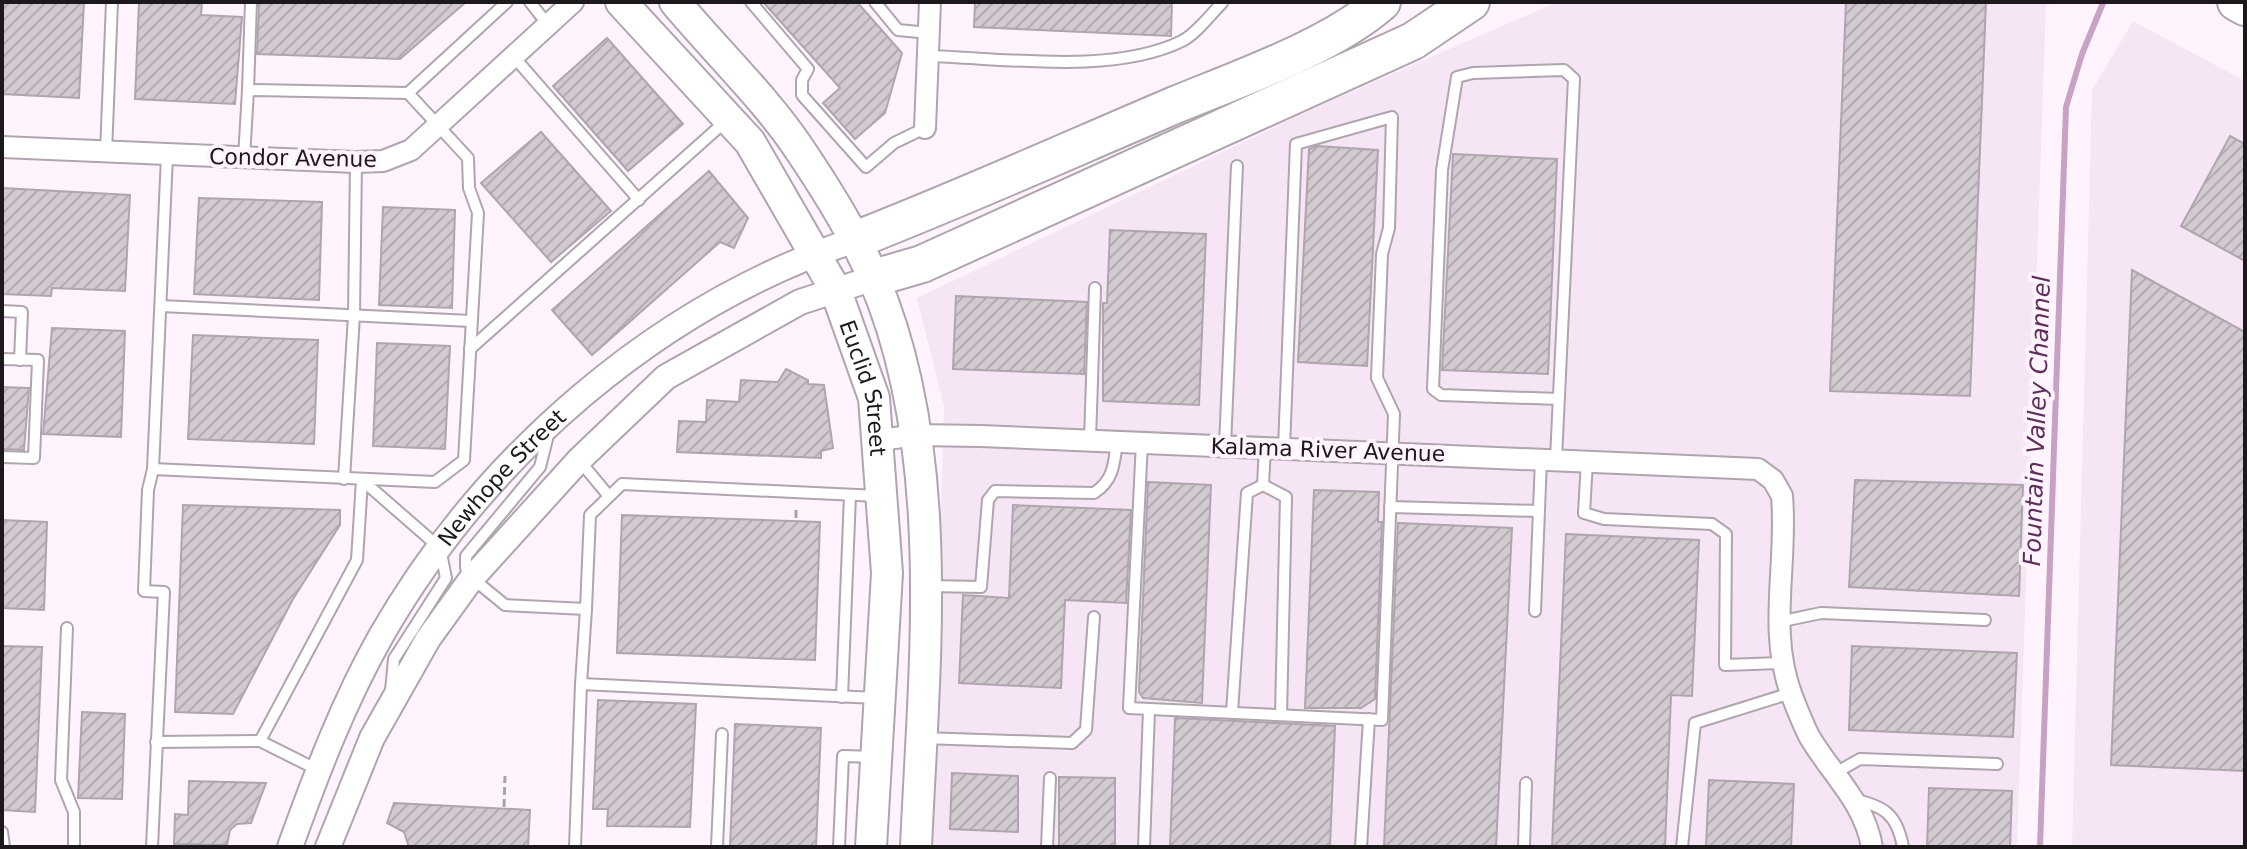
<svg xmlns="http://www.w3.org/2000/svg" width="2247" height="849" viewBox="0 0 2247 849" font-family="'DejaVu Sans',sans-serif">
	<defs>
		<pattern id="building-hatch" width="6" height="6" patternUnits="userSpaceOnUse" patternTransform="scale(2)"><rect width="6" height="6" fill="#d3c9d1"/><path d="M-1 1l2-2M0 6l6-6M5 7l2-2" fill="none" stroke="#b5acb3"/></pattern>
	</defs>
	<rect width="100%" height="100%" fill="#fff4fd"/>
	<g fill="#f6e5f4">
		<polygon points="1557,2 2046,2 2017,847 930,847 944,407 917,298 1315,108"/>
		<polygon points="2133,21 2245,81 2245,847 2072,847 2092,90"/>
	</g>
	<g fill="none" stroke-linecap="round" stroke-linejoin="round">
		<polyline stroke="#c8a2c4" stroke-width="6" points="2040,847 2066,107 2082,54 2103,3"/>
	</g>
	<g fill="url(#building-hatch)" stroke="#afa5ae" stroke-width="2">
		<polygon points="2,2 84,2 79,98 2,94"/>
		<polygon points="139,2 202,2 201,15 242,17 235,104 135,99"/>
		<polygon points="259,2 466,2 400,59 257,54"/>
		<polygon points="763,2 857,2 902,53 885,113 855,139 823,103 840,88"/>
		<polygon points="975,2 1172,2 1171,36 974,27"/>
		<polygon points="1846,2 1986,2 1970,396 1830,391"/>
		<polygon points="607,38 683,124 628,171 553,86"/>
		<polygon points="541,132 611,211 551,262 481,183"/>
		<polygon points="2230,136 2245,144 2245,261 2181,226"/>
		<polygon points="1317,146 1378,150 1367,366 1298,362 1309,149"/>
		<polygon points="1453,154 1557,159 1548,374 1442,370"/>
		<polygon points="709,171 748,218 734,248 720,242 592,355 552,310"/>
		<polygon points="2,188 130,195 125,291 52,288 51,296 2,294"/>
		<polygon points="199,198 322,202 319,300 194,294"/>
		<polygon points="383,207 455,210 452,308 379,305"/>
		<polygon points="1110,230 1206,234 1199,405 1103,401 1103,303 1107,303"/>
		<polygon points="2132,270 2245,332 2245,771 2111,765"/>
		<polygon points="956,296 1087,302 1084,374 953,369"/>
		<polygon points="52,328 125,331 121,437 43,434"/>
		<polygon points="193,335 318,340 314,444 188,439"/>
		<polygon points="377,343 450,346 445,449 373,446"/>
		<polygon points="786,369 808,380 808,384 824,385 833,448 821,451 821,458 677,452 679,421 706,422 707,400 739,402 741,380 778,382"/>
		<polygon points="2,387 29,388 24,450 2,449"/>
		<polygon points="1855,480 2023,485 2019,596 1849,587"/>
		<polygon points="1148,482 1211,485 1202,703 1143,698 1139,692"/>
		<polygon points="1314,490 1379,492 1378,522 1382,522 1375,699 1361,708 1305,708"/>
		<polygon points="183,505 340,510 340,525 293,599 233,714 175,712"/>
		<polygon points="1013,505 1131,510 1126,603 1065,600 1061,688 959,683 963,595 1009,598"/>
		<polygon points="622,515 820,522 815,660 617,653"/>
		<polygon points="2,520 47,522 44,610 2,608"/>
		<polygon points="1398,523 1512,528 1496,847 1384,847"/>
		<polygon points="1566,534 1699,540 1692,696 1671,695 1665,847 1552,847"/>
		<polygon points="2,646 42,647 35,812 2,810"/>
		<polygon points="1852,646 2017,653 2013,737 1849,730"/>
		<polygon points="598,700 696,704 690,827 607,826 608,809 593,809"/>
		<polygon points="82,712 125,714 122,799 78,798"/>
		<polygon points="1175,718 1335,726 1330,847 1170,847"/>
		<polygon points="735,724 821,728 816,847 730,847"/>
		<polygon points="952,773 1018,776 1018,832 950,829"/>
		<polygon points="1059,777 1115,778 1115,847 1059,847"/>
		<polygon points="1709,780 1794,784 1791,847 1706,847"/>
		<polygon points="189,781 266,783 251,823 237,824 230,830 227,845 174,844 175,814 188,815"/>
		<polygon points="1929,788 2012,791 2010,847 1927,847"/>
		<polygon points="394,803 530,810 528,847 409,847 404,832 387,823"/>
	</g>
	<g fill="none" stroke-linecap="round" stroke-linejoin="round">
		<defs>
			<g id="service">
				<polyline points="530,2 548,25"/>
				<polyline points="751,2 808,69 802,80 802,95 866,167 894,143 925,128"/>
				<polyline points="875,2 898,30 929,33"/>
				<path d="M928,56C1004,58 1113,75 1182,41C1197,33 1210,15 1222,3"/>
				<polyline points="514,57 639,200"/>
				<polyline points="248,90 251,2"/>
				<polyline points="106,153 112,2"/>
				<polyline points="244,158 248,90 408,93 507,2"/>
				<polyline points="161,306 471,321"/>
				<polyline points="2,311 22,312 20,360"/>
				<polyline points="470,349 727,120"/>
				<polyline points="2,359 38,360 34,458 2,457"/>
				<polyline points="548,435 540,467 466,556 466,568 472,578 505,605 586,609 590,515 622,484 878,496"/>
				<polyline points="1090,440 1095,288"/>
				<polyline points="1142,442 1129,708 1382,720 1394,414 1377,378 1382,254 1389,228 1392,117 1296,144 1284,448"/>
				<polyline points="1225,446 1237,166"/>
				<polyline points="1556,459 1574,79 1564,70 1473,73 1457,77 1442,170 1433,389 1441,395 1559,399"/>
				<polyline points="579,460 608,495"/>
				<polyline points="1587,461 1584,513 1604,519 1712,524 1726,534 1725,665 1783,663"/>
				<polyline points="153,469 167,156"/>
				<polyline points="344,479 354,315 356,162"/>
				<polyline points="362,480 440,548 446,578 394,659 391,691"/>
				<polyline points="1263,485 1265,447"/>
				<polyline points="1390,507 1538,511"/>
				<path d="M929,586L981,587L988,500L995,491L1094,493C1114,480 1114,464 1117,441"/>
				<polyline points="1535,611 1541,459"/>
				<polyline points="1778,622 1821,613 1985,620"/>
				<polyline points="67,628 61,780 74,812 74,847"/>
				<polyline points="581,684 586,609"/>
				<polyline points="842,697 850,495"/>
				<polyline points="1232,712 1247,493 1263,485 1286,497 1281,715"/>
				<polyline points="923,738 1072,743 1086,730 1094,617"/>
				<polyline points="260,741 357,560 362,480"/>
				<polyline points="156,742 260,741 318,770"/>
				<polyline points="1837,772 1860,759 1997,764"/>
				<path d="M1853,799C1884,806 1897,814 1903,847"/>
				<polyline points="2,832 4,847"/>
				<polyline points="152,847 164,592 144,591 148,490 153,469 435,482 464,460 478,213 469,188 468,158 408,93"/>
				<polyline points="575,847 581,684 876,698"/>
				<polyline points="717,847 722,734"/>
				<polyline points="839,847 843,756 875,757"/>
				<polyline points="1047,847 1050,778"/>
				<polyline points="1144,847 1149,709"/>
				<polyline points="1361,847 1369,719"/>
				<polyline points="1524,847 1526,783"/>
				<polyline points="1682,847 1695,723 1791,693"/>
			</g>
			<g id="minor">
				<polyline points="925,128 930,2"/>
				<polyline points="2,147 356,162 383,161 411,150 573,2"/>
				<path d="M880,440L917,435L980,436L1758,469L1773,480L1782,496C1788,564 1767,631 1792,696C1797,709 1803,724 1809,736C1831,774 1864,801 1872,847"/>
			</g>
			<g id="tertiary">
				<path id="s1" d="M290,847C316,775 343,703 381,636C484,456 658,305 855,240"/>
				<polyline points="328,847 372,738 428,639 472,578 579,460 666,377 800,302 874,278"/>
			</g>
			<g id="primary">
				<path id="s2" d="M621,2L750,142L836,291L874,398L887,573L871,847"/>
				<path d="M675,2C714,49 768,101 800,150C827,190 854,233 873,277C948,450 924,663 916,847"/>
			</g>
			<g id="motorway">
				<polyline points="2236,2 2245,7"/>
				<path d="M855,240C963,198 1069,150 1175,105C1238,79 1331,47 1382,2"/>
				<polyline points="874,278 922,264 1413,41 1471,2"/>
			</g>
		</defs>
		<use href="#service" stroke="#afa5ae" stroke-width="14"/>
		<use href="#minor" stroke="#afa5ae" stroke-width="24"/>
		<use href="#tertiary" stroke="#afa5ae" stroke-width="28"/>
		<use href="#primary" stroke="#afa5ae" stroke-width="34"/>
		<use href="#motorway" stroke="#afa5ae" stroke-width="40"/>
		<g stroke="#aba2a9" stroke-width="3" stroke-dasharray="8 4" stroke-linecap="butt">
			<polyline points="796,518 796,506"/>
			<polyline points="504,807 505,776"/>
		</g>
		<use href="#service" stroke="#fff" stroke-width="10"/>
		<use href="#minor" stroke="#fff" stroke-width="20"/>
		<use href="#tertiary" stroke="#fff" stroke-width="24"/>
		<use href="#primary" stroke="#fff" stroke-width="30"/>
		<use href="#motorway" stroke="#fff" stroke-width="36"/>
	</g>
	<g text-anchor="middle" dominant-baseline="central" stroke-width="8" stroke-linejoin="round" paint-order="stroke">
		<g font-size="22" fill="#1c181c" stroke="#fff4fd">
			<text transform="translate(293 158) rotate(1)">Condor Avenue</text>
			<text stroke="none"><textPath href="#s2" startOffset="464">Euclid Street</textPath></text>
			<text transform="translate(1328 450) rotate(2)">Kalama River Avenue</text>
			<text stroke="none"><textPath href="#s1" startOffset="430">Newhope Street</textPath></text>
		</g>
		<g font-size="24" font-style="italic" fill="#5e2f5b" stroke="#fff4fd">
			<text transform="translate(2037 421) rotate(-88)">Fountain Valley Channel</text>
		</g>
	</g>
	<rect width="2247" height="849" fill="none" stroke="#1c181c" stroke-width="8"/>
</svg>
